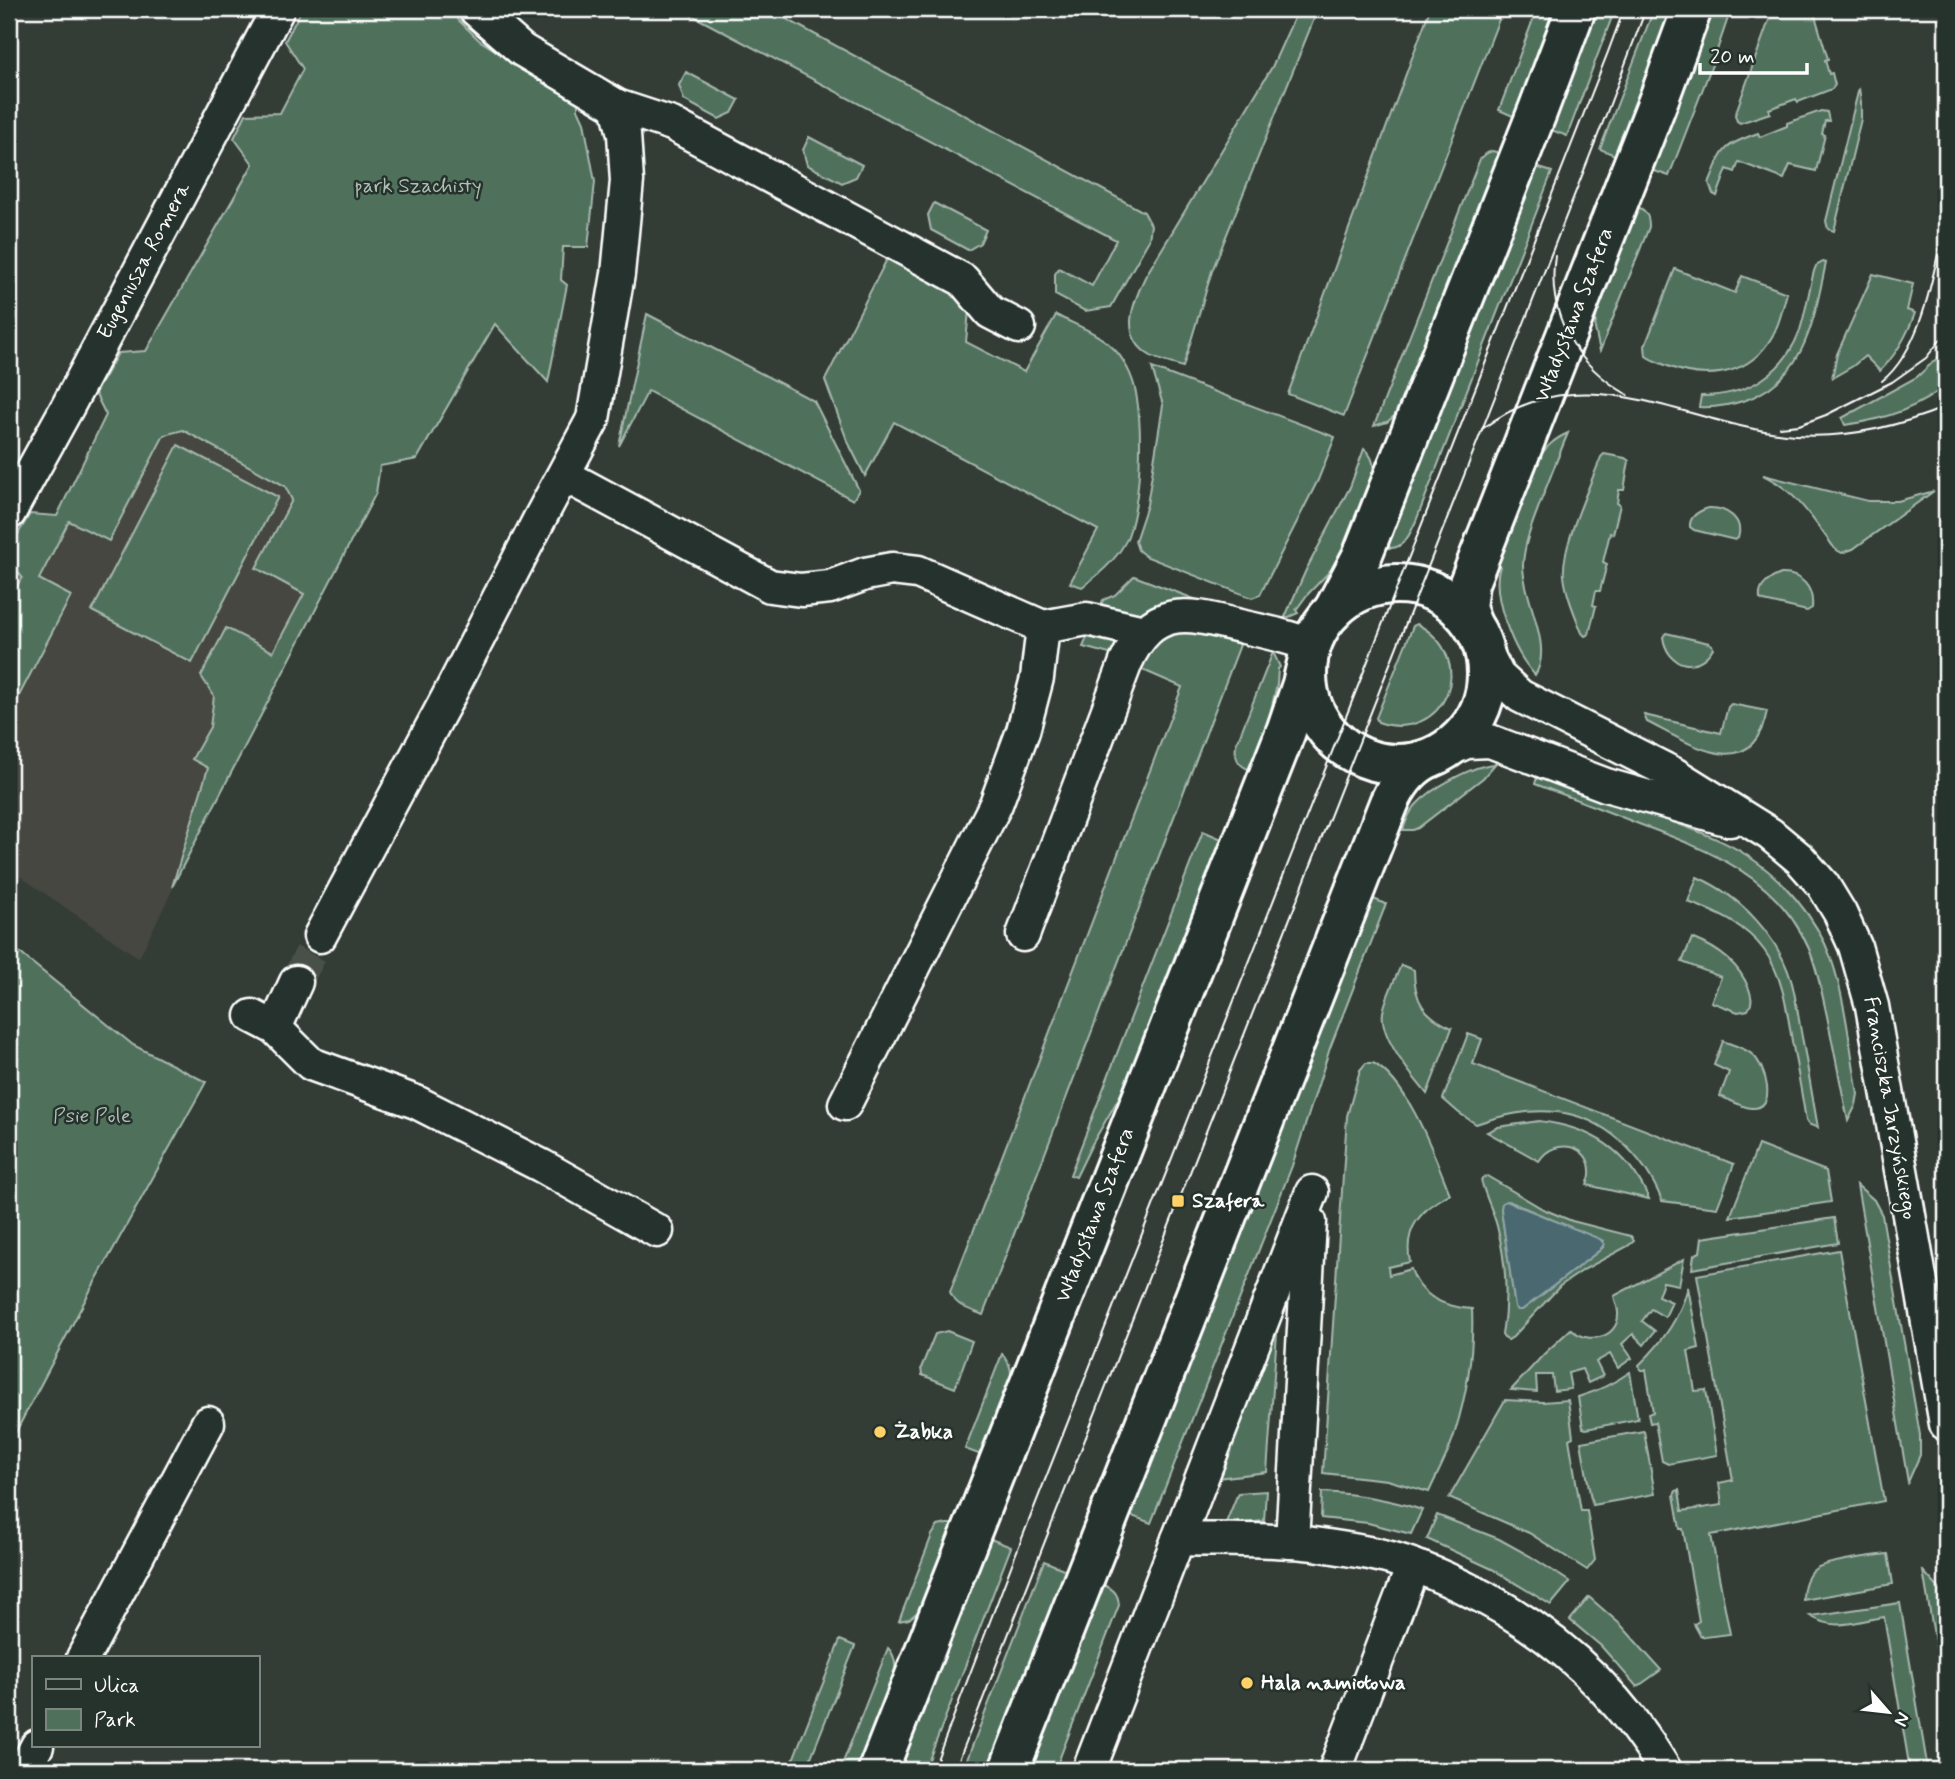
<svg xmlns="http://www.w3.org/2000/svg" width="1955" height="1779" viewBox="0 0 1955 1779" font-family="Mynerve,sans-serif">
	<rect width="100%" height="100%" fill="#343c36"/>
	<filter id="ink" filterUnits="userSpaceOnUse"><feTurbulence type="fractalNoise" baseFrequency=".0143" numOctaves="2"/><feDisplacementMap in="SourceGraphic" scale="14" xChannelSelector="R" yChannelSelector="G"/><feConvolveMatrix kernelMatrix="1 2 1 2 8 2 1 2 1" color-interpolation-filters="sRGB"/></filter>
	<g filter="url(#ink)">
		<polygon fill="#454741" points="148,355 379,469 139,958 9,869 9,614"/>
		<g fill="#4f715c" stroke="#a7b8ae" stroke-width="2" fill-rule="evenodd">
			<polygon points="302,9 447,9 479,40 541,79 578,98 578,109 584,122 595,182 588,247 563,247 561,280 567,285 548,382 495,324 417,459 380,466 376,493 172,887 208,768 192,759 210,727 214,696 201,676 226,628 273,652 304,594 256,568 292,500 285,486 183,430 164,435 109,541 69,521 39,579 71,596 9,715 9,600 22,577 9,561 9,549 30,514 57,516 106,415 95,393 118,353 146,351 253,164 234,138 246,114 280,113 303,69 285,41"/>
			<polygon points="680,9 768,9 1144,212 1151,225 1149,240 1111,307 1085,311 1055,295 1055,274 1059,268 1092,286 1116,240"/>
			<path d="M1298,9H1318L1212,271L1183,367C1173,364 1160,361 1151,356C1118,337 1133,303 1145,277L1272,67Z"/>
			<polygon points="1430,9 1503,9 1344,416 1288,394"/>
			<polygon points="1537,9 1555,9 1515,117 1499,110"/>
			<polygon points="1595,9 1615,9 1567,136 1551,130"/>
			<polygon points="1654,9 1672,9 1649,73 1648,72 1646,75 1647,76 1617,156 1600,149"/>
			<polygon points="1711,9 1731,9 1712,65 1669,176 1651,170 1698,49"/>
			<polygon points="1773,9 1813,9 1828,59 1825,60 1829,74 1832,73 1835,85 1832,89 1798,102 1796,99 1769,109 1770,113 1740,123 1737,121 1735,115"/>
			<polygon points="686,72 739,100 732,113 719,119 684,100 679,85"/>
			<polygon points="1859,88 1861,103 1861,119 1834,231 1828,229 1826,221"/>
			<path d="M1821,111L1827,112L1829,121H1825L1822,134L1825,135L1816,171L1790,165L1784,179L1739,162L1735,172L1727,169L1717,196L1713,194L1709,183C1724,147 1721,147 1758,133L1760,137L1787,126V123Z"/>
			<polygon points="809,137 862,165 856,177 842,183 807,165 803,150"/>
			<polygon points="1492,151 1501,153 1399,412 1387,422 1374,426 1480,159 1487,153"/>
			<path d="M1536,167L1552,172L1416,521C1411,532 1404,549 1390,548L1388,542Z"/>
			<polygon points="934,203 986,230 980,243 968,250 931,230 928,215"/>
			<path d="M1637,207C1647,210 1649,217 1649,227L1600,351L1595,329L1597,308Z"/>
			<path d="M888,257L951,290L969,310L966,342L1024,372L1056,315C1075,325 1097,332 1112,347C1124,358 1133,377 1136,393C1143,431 1141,500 1128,536C1120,557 1100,574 1082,587L1070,583L1098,530L894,422L865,476L847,440L825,380Z"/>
			<path d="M1823,262L1826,263C1814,317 1807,378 1746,400C1731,405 1715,408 1699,407L1701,396C1747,396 1784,374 1800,330C1806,311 1809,290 1814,271L1816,266Z"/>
			<path d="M1675,269L1735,293L1742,276L1787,293C1782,310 1779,328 1768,343C1744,378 1701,380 1665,365C1658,362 1651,360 1646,356L1645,346Z"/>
			<path d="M1873,274L1913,284L1907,310L1915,313C1907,336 1897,354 1880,371L1865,356L1853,366L1832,378L1837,354Z"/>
			<polygon points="647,314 814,401 859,490 853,500 648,391 619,446"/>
			<path d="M1946,350V385C1918,409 1882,420 1845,425L1842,418L1917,377Z"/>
			<polygon points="1152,368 1335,437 1318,480 1260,595 1252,598 1145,556 1138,550 1135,541 1147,505 1163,405"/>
			<path d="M1568,433C1559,454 1551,476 1542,498C1534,520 1524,542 1523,565C1523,600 1554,646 1535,675C1514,653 1490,595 1500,566L1497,564L1537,460C1546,447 1554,439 1568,433Z"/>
			<polygon points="178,445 278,497 192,663 92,611"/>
			<path d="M1364,449C1374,457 1374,465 1373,477L1341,559L1335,571L1331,570L1307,595L1296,610L1298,613L1284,619L1306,570L1350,487Z"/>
			<path d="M1604,454L1625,458L1629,461L1624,490H1619L1617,503L1620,505L1613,534L1610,533L1603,562L1607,564L1600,591H1596L1593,605L1596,606L1589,634L1585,636L1582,633C1575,615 1566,595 1564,576C1561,546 1590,486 1601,457Z"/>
			<path d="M1763,475L1868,501H1898L1934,491L1853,549L1842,553L1835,549C1813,520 1797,491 1763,475Z"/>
			<path d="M1708,508C1726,507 1744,519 1738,538L1735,540L1694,530L1690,527C1689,517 1699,511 1708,508Z"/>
			<path d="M1781,574C1802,573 1814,588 1812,608L1807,611L1764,601L1760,599C1758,586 1770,578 1781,574Z"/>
			<polygon points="1134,576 1205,603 1117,656 1083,647 1103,600 1115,595"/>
			<path d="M1417,624C1481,658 1445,745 1378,722L1376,718L1413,626Z"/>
			<path d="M1187,626L1243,637L983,1315C969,1309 956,1307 950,1292L1182,687L1136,667L1164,632Z"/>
			<path d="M1666,633L1709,643L1712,645L1713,648C1698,674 1667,667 1663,637Z"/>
			<path d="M1273,652L1280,667L1278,669L1277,684L1271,710L1274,711L1251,770C1238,766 1234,758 1236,745Z"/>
			<path d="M1731,704L1767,711C1752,787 1689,743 1647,722L1644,715L1721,733L1728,707Z"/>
			<path d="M1495,764L1483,778L1418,828L1413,830H1403C1406,821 1409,812 1416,805C1430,789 1473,765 1495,764Z"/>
			<path d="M1539,771C1576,785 1613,799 1649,813C1682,826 1718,836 1748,856C1783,879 1816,917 1831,958C1846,1001 1850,1049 1858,1094L1856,1105L1848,1121C1841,1086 1834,1051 1827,1016C1822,994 1818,971 1809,949C1778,876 1708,850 1639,824C1604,810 1570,797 1535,784Z"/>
			<polygon points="1203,831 1224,840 1222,843 1220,843 1219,846 1221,847 1134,1065 1120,1096 1091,1146 1076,1177 1070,1175"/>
			<path d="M1697,877C1741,896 1779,937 1792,983C1797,1003 1799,1023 1803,1042C1808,1071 1813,1099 1818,1128L1808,1124L1806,1121C1802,1094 1797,1068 1792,1041C1787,1010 1783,976 1764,950C1746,925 1716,912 1688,902Z"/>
			<polygon points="1371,898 1386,904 1330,1048 1292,1166 1151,1523 1129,1515 1300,1079 1303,1075 1302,1074"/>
			<path d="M1692,938C1718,948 1739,963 1749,989C1752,998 1753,1003 1748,1010L1738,1012L1711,1002L1721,977L1682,962Z"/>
			<polygon points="9,944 133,1045 206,1082 90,1291 9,1445"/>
			<path d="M1401,965L1414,970C1414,1001 1424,1016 1452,1028L1427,1094C1412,1076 1379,1037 1383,1012C1386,996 1395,980 1401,965Z"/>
			<path d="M1468,1034L1482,1039L1473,1064L1734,1164L1717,1208L1662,1201C1645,1157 1605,1116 1556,1112C1528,1109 1503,1115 1476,1124L1459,1113L1443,1099Z"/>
			<path d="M1723,1041C1733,1045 1745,1048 1753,1055C1765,1066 1779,1110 1751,1108C1741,1107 1730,1100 1720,1096L1729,1072L1714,1065Z"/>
			<path d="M1366,1063H1373C1409,1082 1435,1157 1450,1194C1422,1208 1403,1228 1410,1262L1388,1267L1389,1275L1411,1269C1420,1297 1444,1307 1472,1309C1474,1350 1467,1393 1455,1432C1449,1453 1438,1472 1429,1492L1387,1480L1323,1473L1347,1116L1360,1070Z"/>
			<path d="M1539,1121C1591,1127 1628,1150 1649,1199L1587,1185C1588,1181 1590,1178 1590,1174C1592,1145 1555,1136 1539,1161L1487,1132L1498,1127Z"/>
			<polygon points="1758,1145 1826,1171 1831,1202 1730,1217"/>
			<path d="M1487,1176L1543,1209L1572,1221L1631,1236L1634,1241L1628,1246L1585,1269L1560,1286L1513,1337L1508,1340L1504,1338L1502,1335C1508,1300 1506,1261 1497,1226C1493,1211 1485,1196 1481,1180L1484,1177ZM1508,1201L1603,1241V1247L1600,1250L1522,1310H1518L1515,1307L1501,1209L1504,1202Z"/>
			<polygon points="1857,1185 1874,1200 1882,1215 1920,1435 1920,1455 1908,1482"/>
			<polygon points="1834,1218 1838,1243 1692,1269 1694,1255 1700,1252 1702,1238"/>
			<polygon points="1839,1250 1884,1501 1711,1535 1730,1634 1705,1637 1700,1635 1694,1624 1699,1621 1683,1529 1680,1529 1674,1495 1676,1491 1679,1490 1682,1511 1722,1505 1719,1483 1733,1480 1697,1275"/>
			<path d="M1684,1259L1679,1285L1663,1282L1658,1296L1672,1302L1665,1317L1651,1309L1642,1321L1655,1331L1644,1345L1633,1334L1622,1344L1632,1358L1618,1368L1610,1354L1596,1362L1603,1376L1588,1383L1582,1369L1568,1373L1571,1389L1554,1391L1552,1375H1536L1537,1392L1511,1390L1544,1354L1571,1329C1587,1345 1619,1339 1618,1313C1618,1308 1615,1301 1614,1296Z"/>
			<path d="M1688,1287L1699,1348L1688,1351L1695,1391L1706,1390L1717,1455L1668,1464L1662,1461L1655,1422L1650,1423L1648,1414L1653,1412L1646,1370H1641L1639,1365C1662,1343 1680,1318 1688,1287Z"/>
			<polygon points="1278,1319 1267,1472 1217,1478"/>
			<polygon points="947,1331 972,1341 955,1388 922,1375 921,1368 935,1334"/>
			<path d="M1002,1354C1009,1361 1014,1373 1009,1381L1010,1382L981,1455L965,1449Z"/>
			<path d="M1630,1372L1638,1419L1586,1429L1583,1428L1578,1397C1598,1391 1613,1384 1630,1372Z"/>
			<polygon points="1505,1400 1543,1402 1568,1400 1573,1437 1569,1439 1581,1511 1587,1511 1595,1560 1587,1570 1529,1533 1449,1498"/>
			<polygon points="1644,1431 1655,1494 1592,1505 1581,1442"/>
			<polygon points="1266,1491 1264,1521 1225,1525 1238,1493"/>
			<path d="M1322,1492C1357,1494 1389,1499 1422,1510L1411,1534L1368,1523L1321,1518Z"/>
			<polygon points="1437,1515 1499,1539 1530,1556 1570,1582 1551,1605 1492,1569 1427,1539"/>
			<polygon points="947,1524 954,1524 950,1535 948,1534 948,1538 919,1611 909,1619 899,1621 932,1535 938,1526"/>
			<polygon points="988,1538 1011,1547 925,1770 899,1770"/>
			<path d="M1888,1554L1893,1584L1803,1600C1803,1589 1806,1576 1815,1569C1826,1561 1873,1556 1888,1554Z"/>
			<polygon points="1044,1561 1066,1570 989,1770 963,1770"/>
			<polygon points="1923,1571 1944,1594 1946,1604 1946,1706"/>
			<path d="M1101,1584C1113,1589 1118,1592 1119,1605L1055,1770H1029L1100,1593L1098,1592Z"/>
			<polygon points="1589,1597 1621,1625 1661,1670 1637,1687 1601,1646 1570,1620"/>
			<path d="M1900,1603L1928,1770H1910L1884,1617C1856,1621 1836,1632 1810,1616Z"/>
			<polygon points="840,1640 855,1646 806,1770 789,1770"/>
			<path d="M888,1648C897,1657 897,1672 892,1684H890V1688L858,1770H840Z"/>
		</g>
		<polygon fill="#4a6870" stroke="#92a4a9" stroke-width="2" points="1506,1201 1600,1239 1604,1244 1600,1250 1522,1310 1518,1310 1515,1307 1501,1209 1502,1203"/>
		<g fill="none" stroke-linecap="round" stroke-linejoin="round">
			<polyline stroke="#48504a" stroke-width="32" stroke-dasharray="32 16" stroke-linecap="butt" points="296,982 320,936"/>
			<defs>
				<g id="street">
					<polyline points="617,106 672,124 963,280 990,312 1019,327"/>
					<polyline points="564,475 770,586 801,590 830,587 865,574 892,569 918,572 1043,627 1087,619 1144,632"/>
					<polyline points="9,513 68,406 278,9"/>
					<polyline points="1483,646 1498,676 1520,696 1674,774 1770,834 1800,859 1823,885 1840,913 1855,946 1872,1006 1946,1424"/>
					<polyline points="1445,751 1467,742 1490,741 1606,785 1730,820"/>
					<path d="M1023,935L1126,662C1154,601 1190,614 1244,627C1267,632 1290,637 1312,646"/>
					<polyline points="320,936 447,699 539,520 593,419 618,274 627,181 624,134 617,106 522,50 475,9"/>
					<polyline points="252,1016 275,1028 311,1064 416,1102 542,1166 657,1231"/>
					<polyline points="275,1028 296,982"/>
					<polyline points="845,1104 996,804 1023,731 1037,678 1043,627"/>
					<path d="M1178,1539C1215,1540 1253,1539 1290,1542C1317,1543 1347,1549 1374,1554C1403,1560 1432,1572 1459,1585C1547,1626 1615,1686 1665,1770"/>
					<polyline points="1292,1542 1310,1222"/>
					<polyline points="83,1658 208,1423"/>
					<polyline points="24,1770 37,1746"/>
					<polyline points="1089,1770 1312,1192"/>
					<polyline points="1335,1770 1413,1566"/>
				</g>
				<g id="secondary">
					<circle cx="1397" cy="674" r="90"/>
					<polyline points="1333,611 1362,556 1538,110 1576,9"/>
					<polyline points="1471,622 1466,608 1469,583 1660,96 1692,9"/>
					<polyline points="878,1770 1286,731 1302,684 1308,659"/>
					<path d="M1009,1770L1389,803C1397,785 1407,770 1425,760"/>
				</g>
			</defs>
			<use href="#street" stroke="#fff" stroke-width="37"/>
			<use href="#secondary" stroke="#fff" stroke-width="44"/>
			<use href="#street" stroke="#26332d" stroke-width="32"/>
			<use href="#secondary" stroke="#26332d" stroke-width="38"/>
			<g stroke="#fff" stroke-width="2">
				<path d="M1555,256C1546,316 1577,366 1628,395"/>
				<path d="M1882,381C1924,347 1934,268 1946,217"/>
				<polyline points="1780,427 1799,425 1826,415 1892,382 1926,358 1946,333"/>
				<path d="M1482,429C1586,350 1683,426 1795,435C1846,439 1899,426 1946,407"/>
				<polyline points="933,1770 1015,1556 1608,52 1624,9"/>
				<polyline points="955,1770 1607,112 1646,9"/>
			</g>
		</g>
	</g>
	<g fill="#ffd166" stroke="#26332d" stroke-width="2.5">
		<rect x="1171" y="1194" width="14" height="14" rx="3.5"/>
		<circle cx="880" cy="1432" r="7"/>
		<circle cx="1247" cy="1683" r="7"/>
	</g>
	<g text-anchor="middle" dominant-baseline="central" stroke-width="5" stroke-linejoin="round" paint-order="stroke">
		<g font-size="21" fill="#b0bfb6" stroke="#26332d">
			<text x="418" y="186">park Szachisty</text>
			<text x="92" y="1116">Psie Pole</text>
		</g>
		<g font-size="21" fill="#fff" stroke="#26332d">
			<text transform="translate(144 261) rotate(-62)">Eugeniusza Romera</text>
			<text transform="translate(1574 315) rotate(-69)">Władysława Szafera</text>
			<text transform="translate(1890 1108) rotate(80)">Franciszka Jarzyńskiego</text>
			<text transform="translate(1095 1215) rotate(-69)">Władysława Szafera</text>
		</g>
		<g font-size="21" font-weight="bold" fill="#fff" stroke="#26332d" text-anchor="start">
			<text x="1192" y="1201">Szafera</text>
			<text x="894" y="1432">Żabka</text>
			<text x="1261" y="1683">Hala namiotowa</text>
		</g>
	</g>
	<rect width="1955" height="1779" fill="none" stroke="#26332d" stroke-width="35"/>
	<rect x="18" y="18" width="1920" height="1744" fill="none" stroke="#fff" stroke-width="2.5" filter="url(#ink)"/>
	<rect x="32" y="1656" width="228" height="91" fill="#26332d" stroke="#7d8581" stroke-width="2"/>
	<rect x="46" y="1679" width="35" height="10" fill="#26332d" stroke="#7d8581" stroke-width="2"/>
	<text x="94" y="1692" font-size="21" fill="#ffffff">Ulica</text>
	<rect x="46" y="1709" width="35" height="21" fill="#4f715c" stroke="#7d8581" stroke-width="2"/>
	<text x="94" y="1726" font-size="21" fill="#ffffff">Park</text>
	<g transform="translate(1888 1712) rotate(118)" stroke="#26332d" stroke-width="5" paint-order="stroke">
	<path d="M0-5L12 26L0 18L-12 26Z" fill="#ffffff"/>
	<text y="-10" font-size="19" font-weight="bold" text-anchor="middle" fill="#ffffff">N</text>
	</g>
	<path d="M1700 63v10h107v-10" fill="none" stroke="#ffffff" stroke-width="3.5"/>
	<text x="1710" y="63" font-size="21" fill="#ffffff" stroke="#26332d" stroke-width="5" paint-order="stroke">20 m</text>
</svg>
